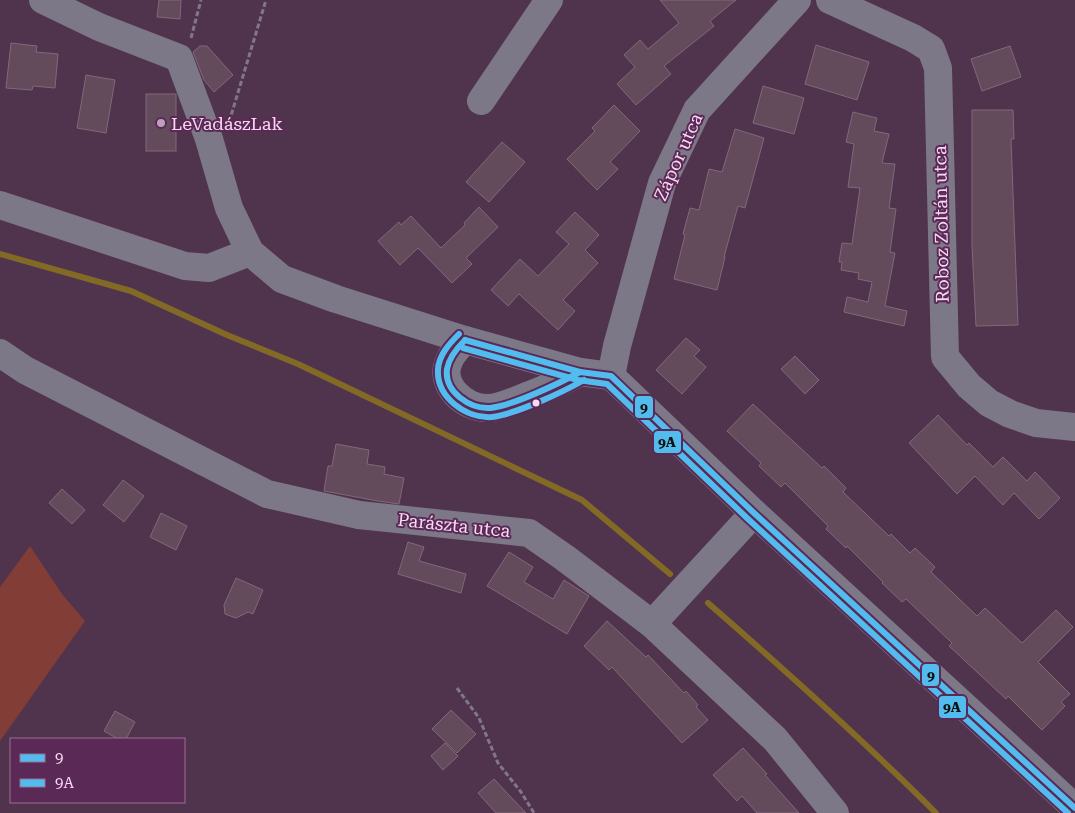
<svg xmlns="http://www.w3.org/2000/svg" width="1075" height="813" viewBox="0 0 1075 813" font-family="'Roboto Serif',serif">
	<rect width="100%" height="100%" fill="#50344d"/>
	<polygon fill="#823d36" points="30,546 62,594 85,621 0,741 0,587"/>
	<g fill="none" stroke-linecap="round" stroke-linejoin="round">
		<g stroke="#826a26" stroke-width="6">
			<polyline points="0,254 131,291 227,335 298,364 582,500 670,574"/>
			<path d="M708,603C786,671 863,740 936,813"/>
		</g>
	</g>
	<g fill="#644b5c" stroke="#82687a">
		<polygon points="159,0 181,0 180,19 157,17"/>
		<polygon points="660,0 736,0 710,21 714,26 664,66 671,74 636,105 617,84 635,67 624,55 640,40 648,49 679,23"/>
		<polygon points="11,43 37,46 36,52 58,54 55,88 33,86 32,90 6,88"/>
		<polygon points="816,45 869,62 857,100 805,84"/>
		<polygon points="200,46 207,46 233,75 214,92 204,80 193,52"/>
		<polygon points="1010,46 1021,77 982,91 971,59"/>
		<polygon points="86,75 115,80 106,133 77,128"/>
		<polygon points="763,86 804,98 794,134 753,123"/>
		<rect x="146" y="94" width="30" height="57"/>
		<polygon points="614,105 640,131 610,162 618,169 597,190 567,159 595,131 592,128"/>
		<polygon points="972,110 1013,110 1014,139 1011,139 1018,325 976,326 972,246"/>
		<polygon points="853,112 877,118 874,131 889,134 882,163 895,164 889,208 896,209 890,252 895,253 885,306 907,311 904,326 844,312 847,297 868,302 872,282 858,279 859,273 841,270 842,262 839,262 842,243 852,244 860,188 848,187 854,144 846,142"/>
		<polygon points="735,129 764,138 745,208 738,206 724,257 725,257 717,290 674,279 685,235 683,234 690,208 699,210 709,169 722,172"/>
		<polygon points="502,142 525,162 489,202 466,182"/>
		<polygon points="479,207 498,227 466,258 472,264 452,283 418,248 400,265 378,241 399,222 401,225 411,216 441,248 465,225 464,223"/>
		<polygon points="575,212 599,235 585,250 598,263 563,300 575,311 558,330 519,294 508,306 491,290 520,259 538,276 569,244 556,232"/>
		<polygon points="686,338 700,350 694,356 706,367 682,394 656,370"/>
		<polygon points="795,356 819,380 805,394 781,369"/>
		<polygon points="753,404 822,468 824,466 846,488 843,492 889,536 891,534 910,553 915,548 935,567 931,572 977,616 985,608 1022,643 1056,610 1073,627 1038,662 1070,694 1061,702 1065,706 1042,730 1008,696 1006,699 949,646 952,643 906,599 902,602 882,583 883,582 847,546 846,548 826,529 828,526 785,483 781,487 759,466 761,463 727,431"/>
		<polygon points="938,415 967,445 969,443 993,467 1003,457 1027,481 1035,472 1060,498 1039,519 1014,493 1003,505 975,476 957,494 909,443"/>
		<polygon points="336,444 369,450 367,464 385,467 384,474 404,478 399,504 378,501 324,491 328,466 332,466"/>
		<polygon points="123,480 144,496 124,522 103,505"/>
		<polygon points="62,489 85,510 72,524 49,503"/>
		<polygon points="161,513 187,526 176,550 150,537"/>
		<polygon points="408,542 424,547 419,561 466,574 461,593 398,574"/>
		<polygon points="509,552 533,567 524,582 553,599 564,580 589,596 567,634 487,586"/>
		<polygon points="236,578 263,590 253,614 248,612 236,618 225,614 224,605"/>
		<polygon points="607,621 646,657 648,655 684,693 686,691 698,705 696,707 708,720 682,743 612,667 609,670 584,646"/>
		<polygon points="451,710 476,734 457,753 432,729"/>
		<polygon points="115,711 135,722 126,739 118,739 104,731"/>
		<polygon points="445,743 458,756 443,770 431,756"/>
		<polygon points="743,748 767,774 765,775 799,813 757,813 742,796 737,801 713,775"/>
		<polygon points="494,779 509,795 526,813 496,813 478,793"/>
	</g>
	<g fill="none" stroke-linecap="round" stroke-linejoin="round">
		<g stroke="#827788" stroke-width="3" stroke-dasharray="5 2.5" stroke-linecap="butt">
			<polyline points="191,38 201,0"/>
			<polyline points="228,121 230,119 266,0"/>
			<polyline points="457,688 479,718 498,763 521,792 534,813"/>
		</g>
		<g stroke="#7d7888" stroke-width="28">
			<polyline points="43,0 99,27 179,58 209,139 229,208 250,252 282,279 336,299 465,340 580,372 611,376 754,513 1075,808"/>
			<polyline points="830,0 913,38 931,49 938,68 945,357 969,386 989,403 1010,414 1036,423 1075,427"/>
			<polyline points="481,101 549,0"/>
			<polyline points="0,205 185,266 209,268 250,252"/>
			<path d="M465,340C459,346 452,353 449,361C438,385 465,409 488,408C497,408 509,403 517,400C539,391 560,384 580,372"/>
			<polyline points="0,353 25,370 267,494 359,515 529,533 565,558 652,624 775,739 835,813"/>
			<polyline points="611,376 617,346 662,183 697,110 797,0"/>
			<polyline points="652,624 754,513"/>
		</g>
		<defs>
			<g id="bus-1">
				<polyline points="465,340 580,372 611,376 754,513 1075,808"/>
				<path d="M465,340C457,348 449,357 447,369C444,392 470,409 490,408C512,406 560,383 580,372"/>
			</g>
			<g id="bus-2">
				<path d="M459,334C449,344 439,355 438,369C436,397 466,419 492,417C516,414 563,392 584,380"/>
				<polyline points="463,348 578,380 607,384 748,519 1068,813"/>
			</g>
		</defs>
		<use href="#bus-1" stroke="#5b2956" stroke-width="10"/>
		<use href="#bus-2" stroke="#5b2956" stroke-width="10"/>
		<use href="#bus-1" stroke="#53bcee" stroke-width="6"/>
		<use href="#bus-2" stroke="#53bcee" stroke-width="6"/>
	</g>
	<circle fill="#bd9fb9" stroke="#5b2956" stroke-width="2" cx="161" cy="123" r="5"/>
	<circle fill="#f8d9f3" stroke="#5b2956" stroke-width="2" cx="536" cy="403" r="4.5"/>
	<g text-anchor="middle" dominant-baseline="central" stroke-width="4" stroke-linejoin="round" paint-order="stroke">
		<g font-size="18" fill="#f8d9f3" stroke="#5b2956" text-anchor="start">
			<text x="171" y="123">LeVadászLak</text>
		</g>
		<g font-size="18" fill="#f8d9f3" stroke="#5b2956">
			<text transform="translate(678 157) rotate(-66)">Zápor utca</text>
			<text transform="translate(941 224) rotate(-91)">Roboz Zoltán utca</text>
			<text transform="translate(454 525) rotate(6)">Parászta utca</text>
		</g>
	</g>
	<g stroke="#5b2956" stroke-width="2">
		<rect x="634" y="395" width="20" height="24" rx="5" fill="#53bcee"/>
		<rect x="653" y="430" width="29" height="24" rx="5" fill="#53bcee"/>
		<rect x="921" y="663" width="19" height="24" rx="5" fill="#53bcee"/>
		<rect x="938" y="695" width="29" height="24" rx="5" fill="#53bcee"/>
	</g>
	<g font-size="14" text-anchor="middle" font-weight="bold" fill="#111">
		<text x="644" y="412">9</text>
		<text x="667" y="447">9A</text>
		<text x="931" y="680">9</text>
		<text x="952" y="712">9A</text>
	</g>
	<rect x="10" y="738" width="175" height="65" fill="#5b2956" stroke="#9a6f95"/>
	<rect x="20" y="754" width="25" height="8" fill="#53bcee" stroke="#9a6f95"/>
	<text x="55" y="763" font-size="15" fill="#f8d9f3">9</text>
	<rect x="20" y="779" width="25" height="8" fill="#53bcee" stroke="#9a6f95"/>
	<text x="55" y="788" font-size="15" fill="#f8d9f3">9A</text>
</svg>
